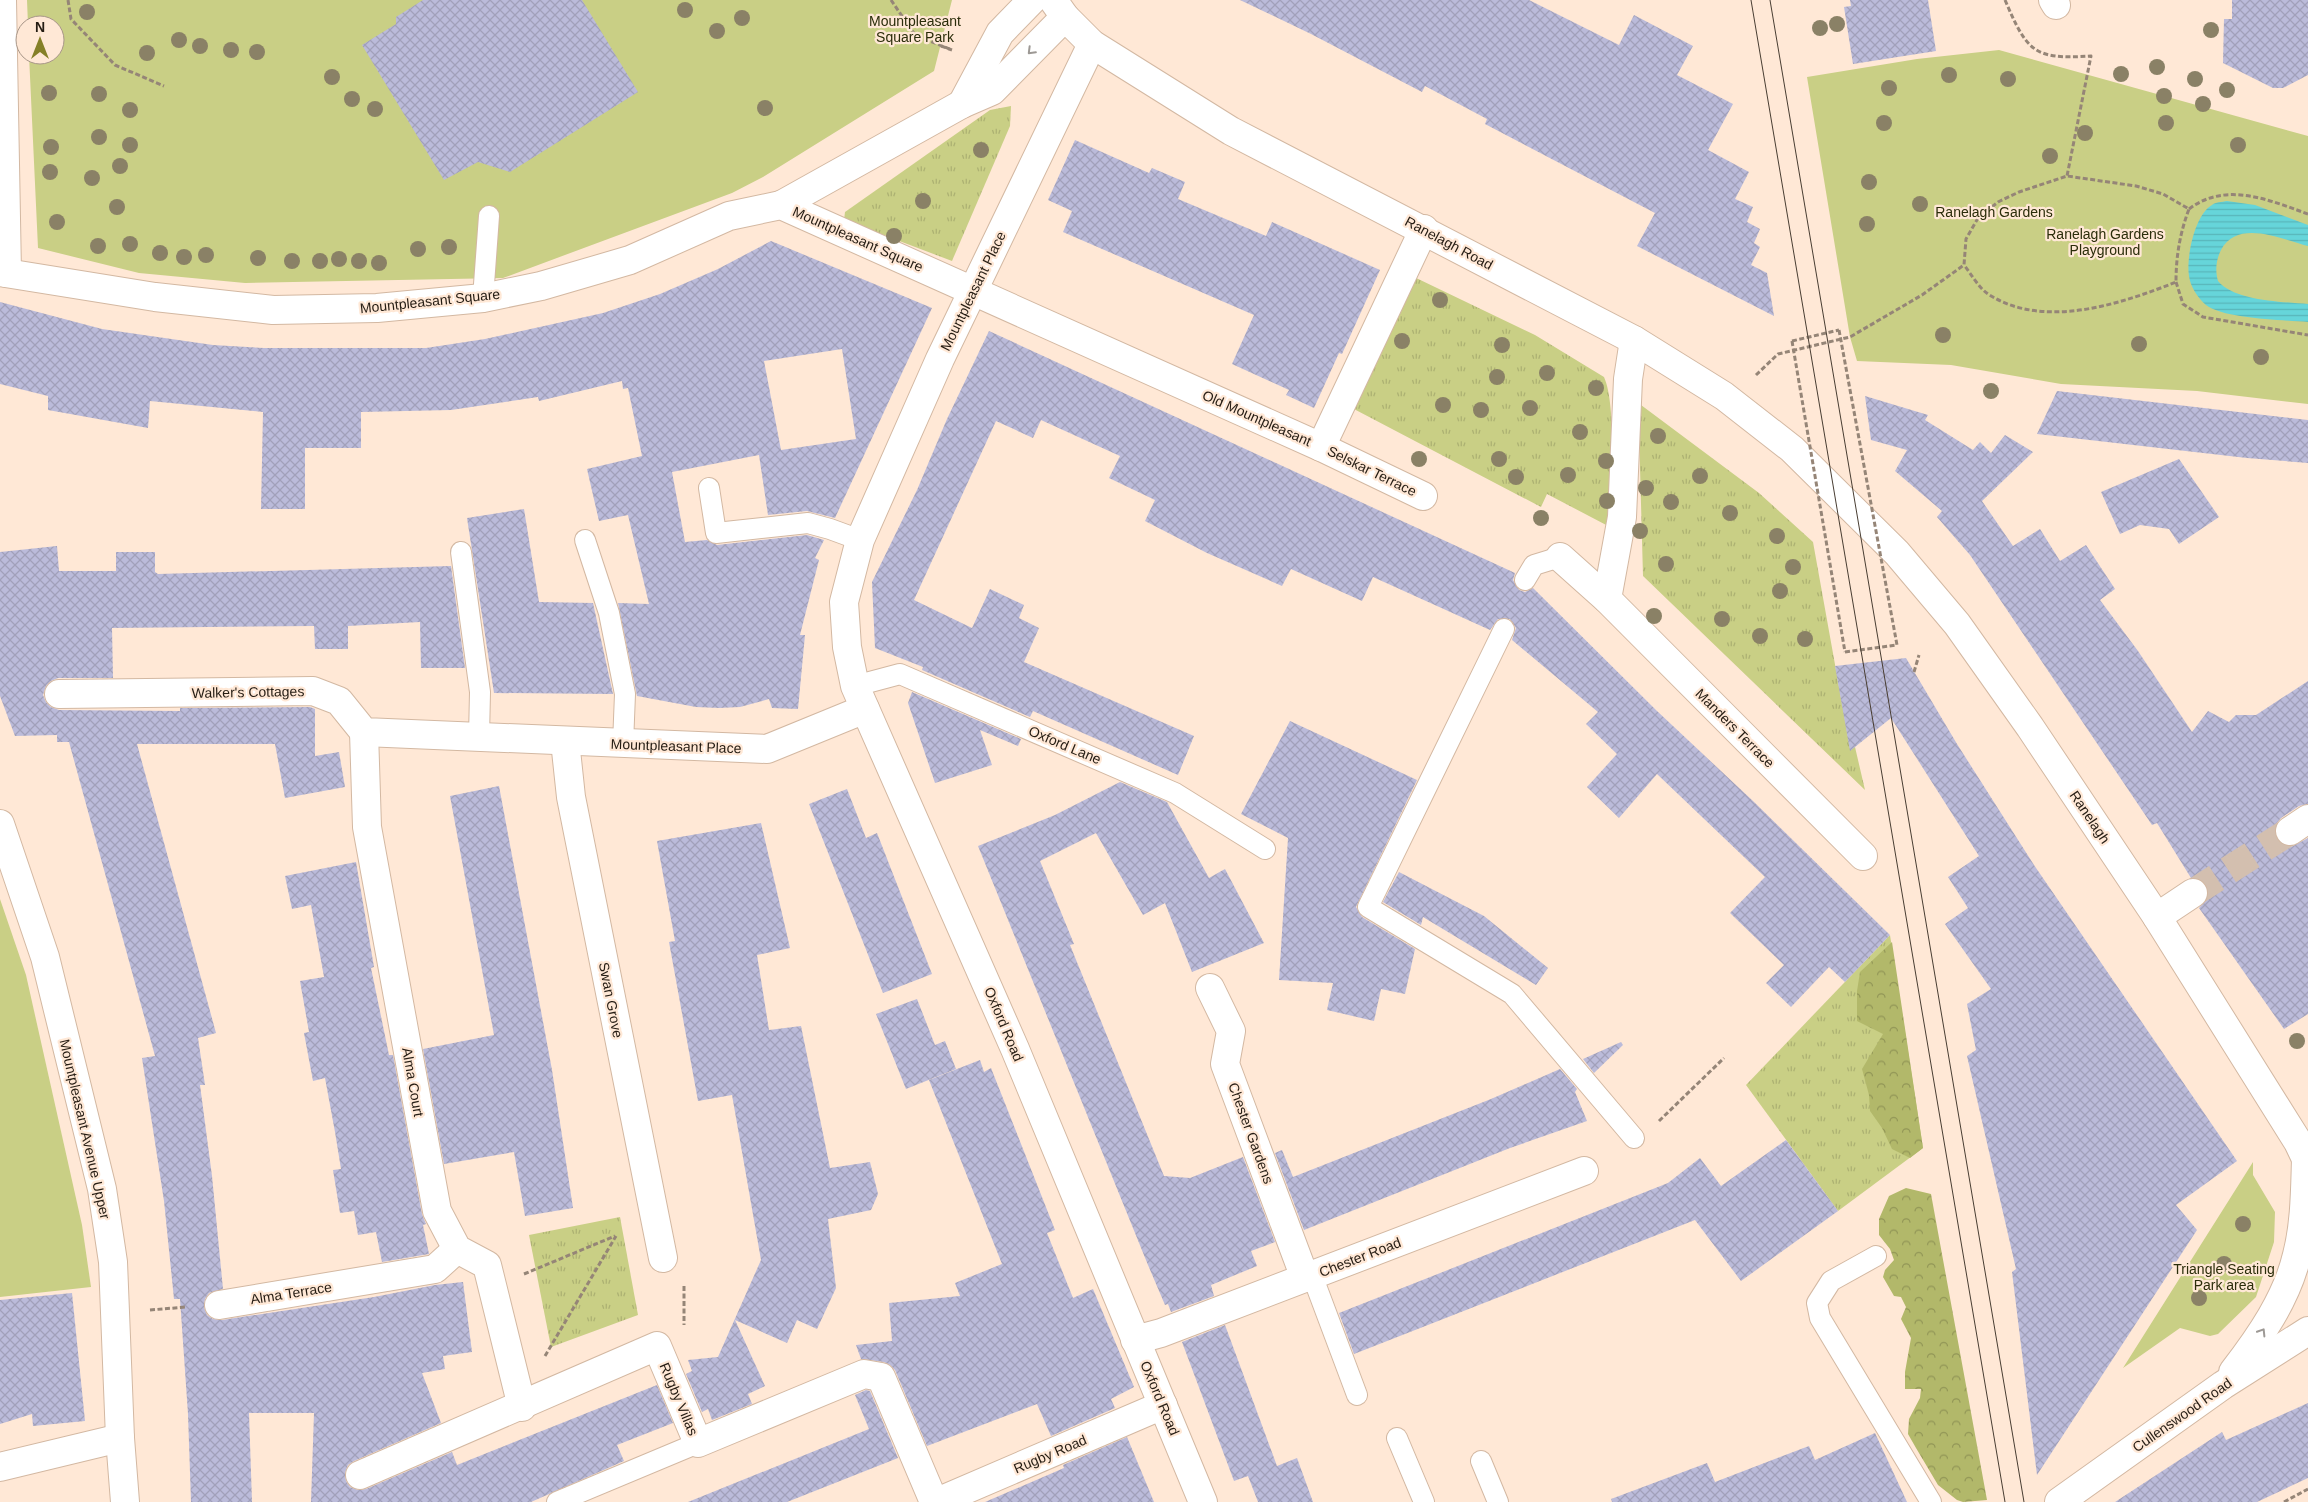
<svg xmlns="http://www.w3.org/2000/svg" width="2308" height="1502" viewBox="0 0 2308 1502" font-family="Helvetica,sans-serif">
	<defs>
		<pattern id="grass-tufts" width="24" height="20" patternUnits="userSpaceOnUse" patternTransform="scale(1.25)"><rect width="24" height="20" fill="#c9cf85"/><path d="M3 7l-1-3M5 7V3M7 7l1-3M15 17l-1-3M17 17v-4M19 17l1-3" fill="none" stroke="#acb172"/></pattern>
		<pattern id="forest-crowns" width="20" height="18" patternUnits="userSpaceOnUse" patternTransform="scale(1.25)"><rect width="20" height="18" fill="#b2b86a"/><path d="M2 6a3 3 0 1 1 6 0M12 15a3 3 0 1 1 6 0" fill="none" stroke="#919556"/></pattern>
		<pattern id="water-rules" width="6" height="5" patternUnits="userSpaceOnUse" patternTransform="scale(1.25)"><rect width="6" height="5" fill="#66d5da"/><path d="M0 2.5h6" fill="none" stroke="#58b6ba"/></pattern>
		<pattern id="building-cross-hatch" width="8" height="8" patternUnits="userSpaceOnUse" patternTransform="scale(1.25)"><rect width="8" height="8" fill="#bbbbda"/><path d="M0 0l8 8M0 8l8-8" fill="none" stroke="#a1a0ba"/></pattern>
	</defs>
	<rect width="100%" height="100%" fill="#ffe8d6"/>
	<g fill="url(#grass-tufts)">
		<polygon points="1011,106 1010,126 952,261 844,220 845,212 990,110"/>
		<path d="M1412,276L1535,335L1604,377C1617,406 1611,492 1610,527L1547,494L1541,507L1352,408Z"/>
		<polygon points="1641,405 1759,493 1813,542 1850,748 1855,747 1865,790 1643,576 1639,431"/>
		<polygon points="1890,935 1923,1148 1838,1211 1746,1085"/>
		<polygon points="620,1217 638,1315 551,1347 529,1235"/>
	</g>
	<g fill="url(#forest-crowns)">
		<polygon points="1892,942 1923,1148 1910,1158 1892,1149 1882,1128 1870,1111 1869,1095 1862,1069 1883,1034 1857,1021 1857,991 1860,972"/>
		<polygon points="1906,1188 1931,1194 1987,1500 1963,1502 1957,1500 1938,1485 1916,1448 1908,1434 1909,1419 1920,1398 1921,1389 1905,1389 1905,1372 1911,1338 1901,1319 1906,1307 1901,1297 1894,1296 1883,1277 1885,1270 1894,1260 1890,1249 1879,1235 1879,1219 1889,1196"/>
	</g>
	<g fill="#c9cf85">
		<polygon points="27,0 952,0 934,71 763,177 732,193 503,278 245,283 139,273 38,248 29,55 55,55 55,25 28,25"/>
		<polygon points="1999,50 2308,136 2308,404 2197,391 2061,384 1951,365 1857,361 1850,337 1807,77 1917,59"/>
		<polygon points="0,899 26,975 82,1225 91,1287 0,1297"/>
		<polygon points="2253,1162 2253,1175 2275,1212 2274,1242 2256,1297 2218,1334 2210,1336 2180,1328 2123,1368"/>
	</g>
	<path fill="url(#water-rules)" d="M2227,201L2255,205L2308,225V246C2283,240 2238,218 2221,250C2216,260 2215,270 2218,281C2234,301 2284,302 2308,304V322C2284,320 2224,319 2206,305C2198,298 2190,286 2189,276C2186,257 2195,214 2212,205C2215,202 2222,202 2227,201Z"/>
	<g fill="url(#building-cross-hatch)" fill-rule="evenodd">
		<polygon points="423,0 582,0 638,92 510,172 478,162 444,180 362,45 396,24 396,17"/>
		<polygon points="1240,0 1529,0 1619,45 1634,15 1693,46 1677,75 1733,104 1708,150 1749,172 1735,199 1753,207 1747,222 1760,229 1754,243 1760,247 1751,265 1767,273 1774,316 1637,246 1655,213 1485,124 1487,119 1425,86 1422,92 1311,34"/>
		<polygon points="1850,0 1928,0 1936,51 1853,64 1844,7 1851,6"/>
		<polygon points="2232,0 2308,0 2308,75 2283,88 2273,88 2223,63 2224,19 2232,19"/>
		<polygon points="1075,140 1149,173 1152,168 1185,182 1178,199 1266,236 1272,222 1380,270 1342,354 1339,353 1314,408 1286,395 1289,390 1232,364 1254,315 1063,232 1072,211 1048,200"/>
		<path d="M771,241L932,308L835,518L807,511L768,515L759,455L672,472L685,542L707,540L717,545L807,535L824,540L815,558L819,560L800,635H805L798,709L772,708L769,699L740,707L719,708L696,707L637,696L618,603L649,604L628,515L599,521L587,469L642,456L628,388L623,389L622,381L539,401L538,397L451,410L361,412V448H305V509H261L263,412L150,401L148,428L48,410V396L0,384V302L102,329L213,345L264,348H426L485,339L603,313L660,294L718,269ZM842,349L856,439L781,450L764,361Z"/>
		<polygon points="989,331 1515,573 1513,580 1519,590 1525,592 1533,588 1657,711 1753,801 1890,935 1845,982 1829,967 1791,1007 1766,983 1784,965 1730,913 1765,877 1657,774 1619,818 1587,787 1617,754 1586,724 1598,712 1512,640 1516,628 1510,619 1498,619 1490,630 1373,577 1362,601 1291,569 1282,586 1207,553 1145,521 1155,500 1109,478 1120,456 1041,420 1033,438 996,421 914,600 972,628 990,589 1024,605 1019,618 1039,628 1024,662 1194,736 1178,775 1033,711 1030,717 922,670 923,667 875,648 872,582 917,490 947,419"/>
		<polygon points="2057,391 2308,420 2308,463 2247,458 2037,434"/>
		<polygon points="1865,396 1928,415 1925,420 1973,450 1980,442 1991,453 2005,435 2033,452 1982,501 2013,546 2040,529 2060,561 2086,545 2115,589 2100,600 2138,651 2192,732 2208,711 2229,722 2236,715 2256,715 2308,681 2308,804 2299,806 2281,818 2276,824 2274,832 2277,840 2283,845 2291,847 2308,838 2308,1014 2284,1029 2199,908 2207,899 2208,892 2206,884 2199,879 2191,878 2157,823 2152,825 1970,555 1937,517 1942,511 1895,471 1907,450 1871,440"/>
		<polygon points="2179,459 2219,517 2179,544 2169,529 2140,525 2120,534 2101,492"/>
		<polygon points="524,509 539,602 593,603 613,694 494,693 467,518"/>
		<polygon points="57,546 59,571 116,571 116,552 155,552 155,572 158,574 451,566 465,668 421,668 420,622 348,626 348,649 315,649 314,626 112,628 113,678 58,678 51,681 46,686 43,695 46,702 51,707 59,710 180,711 180,708 310,707 315,709 315,756 339,752 345,787 285,798 275,744 137,744 216,1033 198,1038 205,1085 200,1085 212,1176 223,1289 209,1293 205,1299 204,1307 207,1315 213,1319 222,1320 374,1297 435,1285 463,1282 472,1352 443,1356 445,1369 422,1373 441,1423 354,1461 348,1465 345,1473 346,1481 350,1487 358,1490 366,1489 452,1452 457,1465 657,1385 673,1423 617,1445 624,1461 531,1502 311,1502 314,1413 249,1413 252,1502 191,1502 188,1414 180,1299 174,1299 164,1201 142,1058 155,1056 69,742 57,742 57,735 15,736 0,696 0,552"/>
		<polygon points="1906,658 1957,744 2034,865 2237,1161 2176,1205 2197,1230 2037,1475 2012,1272 2016,1269 1967,1056 1976,1050 1967,1004 1991,989 1945,924 1968,908 1948,877 1979,856 1891,718 1850,751 1835,666"/>
		<polygon points="912,692 1021,739 1018,746 980,730 992,765 935,783 908,703"/>
		<polygon points="1290,721 1417,780 1356,907 1362,917 1415,949 1405,994 1381,989 1374,1021 1327,1010 1333,983 1279,980 1288,838 1241,814"/>
		<polygon points="1120,782 1167,802 1209,878 1225,869 1264,943 1192,972 1165,903 1143,915 1096,833 1040,861 1074,944 1070,945 1164,1176 1190,1178 1243,1157 1275,1242 1251,1251 1257,1266 1211,1285 1214,1296 1171,1312 1168,1304 1165,1305 1148,1265 978,846 1055,815"/>
		<polygon points="499,786 552,1070 573,1208 525,1216 514,1152 444,1164 423,1049 494,1035 450,796"/>
		<polygon points="847,789 866,838 877,833 932,974 883,993 809,804"/>
		<polygon points="761,823 790,948 757,955 769,1030 801,1026 830,1168 870,1162 878,1194 871,1210 828,1219 836,1288 817,1329 797,1320 787,1343 735,1320 765,1386 748,1394 752,1404 712,1420 708,1409 702,1412 686,1374 692,1371 688,1360 718,1357 761,1260 732,1095 698,1101 669,942 675,941 657,841"/>
		<polygon points="356,862 374,967 371,968 389,1055 393,1055 422,1214 426,1224 423,1225 429,1254 382,1262 376,1232 358,1235 354,1211 340,1213 333,1170 341,1169 335,1132 325,1078 313,1081 304,1033 309,1032 300,981 324,977 311,905 292,909 285,876"/>
		<polygon points="1399,872 1484,916 1548,968 1536,985 1423,917 1421,925 1383,902"/>
		<polygon points="917,999 935,1045 945,1041 956,1069 906,1089 876,1014"/>
		<polygon points="1621,1042 1623,1045 1594,1073 1583,1059"/>
		<polygon points="980,1060 984,1072 991,1068 1055,1230 1047,1233 1073,1298 1093,1289 1134,1387 1111,1399 1115,1408 1051,1436 1037,1404 927,1446 895,1370 890,1365 884,1362 861,1359 856,1345 892,1341 889,1303 960,1296 955,1283 1002,1264 929,1080"/>
		<polygon points="1560,1069 1577,1089 1575,1092 1587,1121 1510,1148 1304,1230 1275,1153 1282,1150 1293,1177 1491,1099"/>
		<polygon points="1786,1140 1838,1211 1741,1281 1695,1220 1354,1354 1339,1313 1668,1183 1700,1158 1721,1186"/>
		<polygon points="72,1293 85,1421 33,1426 32,1414 0,1424 0,1300"/>
		<polygon points="1225,1325 1277,1466 1297,1458 1313,1502 1258,1502 1248,1476 1234,1481 1182,1342"/>
		<polygon points="866,1390 870,1391 898,1458 787,1502 688,1502 869,1429 855,1395"/>
		<polygon points="2308,1403 2308,1478 2257,1502 2115,1502 2222,1432 2226,1440"/>
		<polygon points="1875,1433 1907,1502 1612,1502 1611,1499 1707,1463 1715,1482 1809,1446 1815,1460"/>
		<polygon points="1127,1437 1154,1502 985,1502 1064,1468 1063,1465"/>
	</g>
	<g fill="none" stroke-linecap="round" stroke-linejoin="round">
		<polyline stroke="#d3bfaf" stroke-width="28" stroke-dasharray="28 14" stroke-linecap="butt" points="2193,893 2290,831"/>
		<defs>
			<g id="lane">
				<polyline points="483,298 489,216"/>
				<polyline points="709,488 716,533 808,523 830,529 860,540"/>
				<polyline points="585,540 609,613 625,694 623,744"/>
				<polyline points="461,552 480,692 479,737"/>
				<polyline points="1525,580 1534,565 1560,557"/>
				<polyline points="1504,629 1368,907 1512,994 1634,1138"/>
				<polyline points="855,686 900,674 1175,793 1265,849"/>
				<polyline points="1876,1256 1831,1281 1817,1303 1820,1318 1931,1502"/>
				<polyline points="1312,1275 1357,1395"/>
				<polyline points="1397,1438 1424,1502"/>
				<polyline points="1481,1461 1498,1502"/>
				<polyline points="557,1502 698,1443"/>
			</g>
			<g id="street">
				<polyline points="2,0 7,273"/>
				<polyline points="2053,0 2056,5"/>
				<polyline points="1092,44 940,359 860,540 844,602 847,647 855,686 1015,1049 1203,1502"/>
				<polyline points="962,104 1000,33 1032,0"/>
				<polyline points="781,205 962,104 992,91 1065,17"/>
				<polyline points="0,272 155,297 273,310 377,308 483,298 541,286 630,260 729,216 781,205 1321,447 1423,496"/>
				<polyline points="1321,447 1424,229"/>
				<polyline points="1560,557 1607,599 1863,856"/>
				<polyline points="1607,599 1622,517 1628,379 1634,340"/>
				<polyline points="59,694 313,691 339,701 364,732 767,749 865,709"/>
				<polyline points="364,732 367,827 437,1211 457,1249 487,1265 522,1407"/>
				<polyline points="565,741 571,797 663,1258"/>
				<polyline points="2290,831 2308,819"/>
				<polyline points="2157,917 2193,893"/>
				<polyline points="1210,988 1231,1031 1225,1064 1305,1278"/>
				<polyline points="219,1305 435,1269 457,1249"/>
				<polyline points="1135,1340 1161,1333 1584,1171"/>
				<polyline points="0,1467 120,1438"/>
				<polyline points="360,1475 657,1346 698,1443 864,1374 881,1377 934,1502"/>
				<polyline points="937,1502 1163,1405"/>
			</g>
			<g id="secondary">
				<polyline points="1053,0 1065,17 1092,44 1231,131 1634,340 1724,396 1792,449 1897,553 1957,624 2030,727 2157,917 2298,1142 2308,1163"/>
				<polyline points="0,824 45,957 102,1189 113,1262 120,1438 125,1502"/>
				<path d="M2233,1372C2260,1337 2287,1298 2297,1255C2305,1224 2305,1191 2306,1159"/>
				<polyline points="2059,1502 2223,1385 2308,1331"/>
			</g>
		</defs>
		<use href="#lane" stroke="#d3b8a2" stroke-width="22"/>
		<use href="#street" stroke="#d3b8a2" stroke-width="30"/>
		<use href="#secondary" stroke="#d3b8a2" stroke-width="30"/>
		<g stroke="#958577" stroke-width="3" stroke-dasharray="5 2.5" stroke-linecap="butt">
			<polyline points="68,0 71,19 115,65 164,86"/>
			<polyline points="891,0 915,35 952,50"/>
			<path d="M2005,0C2027,51 2033,60 2091,56L2067,176"/>
			<polyline points="941,46 952,50"/>
			<path d="M2189,209C2226,181 2269,200 2308,214"/>
			<polyline points="2176,282 2183,304 2203,317 2308,335"/>
			<polyline points="1792,341 1839,330"/>
			<path d="M1756,375L1778,354L1850,337L1922,295L1964,265L1966,239L1978,218L1998,202L2019,192L2067,176L2136,186L2163,194L2189,209C2180,233 2176,256 2176,282C2121,304 2043,330 1988,294C1979,288 1971,274 1964,265"/>
			<polyline points="1845,652 1897,645"/>
			<polyline points="1914,672 1919,655"/>
			<polyline points="1659,1121 1724,1058"/>
			<polyline points="524,1274 615,1236"/>
			<polyline points="684,1286 684,1325"/>
			<polyline points="150,1310 186,1307"/>
			<polyline points="545,1356 616,1236"/>
			<polyline points="2284,1502 2308,1489"/>
		</g>
		<use href="#lane" stroke="#fff" stroke-width="20"/>
		<use href="#street" stroke="#fff" stroke-width="28"/>
		<use href="#secondary" stroke="#fff" stroke-width="28"/>
		<g stroke="#483d32" stroke-width="1">
			<polyline points="1751,0 2005,1502"/>
			<polyline points="1770,0 2024,1502"/>
		</g>
		<g stroke="#958577" stroke-width="3" stroke-dasharray="5 2.5" stroke-linecap="butt">
			<polyline points="1839,330 1897,645"/>
			<polyline points="1792,341 1845,652"/>
		</g>
	</g>
	<g fill="#8a8166">
		<circle cx="685" cy="10" r="8"/>
		<circle cx="87" cy="12" r="8"/>
		<circle cx="742" cy="18" r="8"/>
		<circle cx="1837" cy="24" r="8"/>
		<circle cx="1820" cy="28" r="8"/>
		<circle cx="2211" cy="30" r="8"/>
		<circle cx="717" cy="31" r="8"/>
		<circle cx="179" cy="40" r="8"/>
		<circle cx="200" cy="46" r="8"/>
		<circle cx="231" cy="50" r="8"/>
		<circle cx="257" cy="52" r="8"/>
		<circle cx="147" cy="53" r="8"/>
		<circle cx="2157" cy="67" r="8"/>
		<circle cx="2121" cy="74" r="8"/>
		<circle cx="1949" cy="75" r="8"/>
		<circle cx="332" cy="77" r="8"/>
		<circle cx="2008" cy="79" r="8"/>
		<circle cx="2195" cy="79" r="8"/>
		<circle cx="1889" cy="88" r="8"/>
		<circle cx="2227" cy="90" r="8"/>
		<circle cx="49" cy="93" r="8"/>
		<circle cx="99" cy="94" r="8"/>
		<circle cx="2164" cy="96" r="8"/>
		<circle cx="352" cy="99" r="8"/>
		<circle cx="2203" cy="104" r="8"/>
		<circle cx="765" cy="108" r="8"/>
		<circle cx="375" cy="109" r="8"/>
		<circle cx="130" cy="110" r="8"/>
		<circle cx="1884" cy="123" r="8"/>
		<circle cx="2166" cy="123" r="8"/>
		<circle cx="2085" cy="133" r="8"/>
		<circle cx="99" cy="137" r="8"/>
		<circle cx="130" cy="145" r="8"/>
		<circle cx="2238" cy="145" r="8"/>
		<circle cx="51" cy="147" r="8"/>
		<circle cx="981" cy="150" r="8"/>
		<circle cx="2050" cy="156" r="8"/>
		<circle cx="120" cy="166" r="8"/>
		<circle cx="50" cy="172" r="8"/>
		<circle cx="92" cy="178" r="8"/>
		<circle cx="1869" cy="182" r="8"/>
		<circle cx="923" cy="201" r="8"/>
		<circle cx="1920" cy="204" r="8"/>
		<circle cx="117" cy="207" r="8"/>
		<circle cx="57" cy="222" r="8"/>
		<circle cx="1867" cy="224" r="8"/>
		<circle cx="894" cy="236" r="8"/>
		<circle cx="130" cy="244" r="8"/>
		<circle cx="98" cy="246" r="8"/>
		<circle cx="449" cy="247" r="8"/>
		<circle cx="418" cy="249" r="8"/>
		<circle cx="160" cy="253" r="8"/>
		<circle cx="206" cy="255" r="8"/>
		<circle cx="184" cy="257" r="8"/>
		<circle cx="258" cy="258" r="8"/>
		<circle cx="339" cy="259" r="8"/>
		<circle cx="292" cy="261" r="8"/>
		<circle cx="320" cy="261" r="8"/>
		<circle cx="359" cy="261" r="8"/>
		<circle cx="379" cy="263" r="8"/>
		<circle cx="1440" cy="300" r="8"/>
		<circle cx="1943" cy="335" r="8"/>
		<circle cx="1402" cy="341" r="8"/>
		<circle cx="2139" cy="344" r="8"/>
		<circle cx="1502" cy="345" r="8"/>
		<circle cx="2261" cy="357" r="8"/>
		<circle cx="1547" cy="373" r="8"/>
		<circle cx="1497" cy="377" r="8"/>
		<circle cx="1596" cy="388" r="8"/>
		<circle cx="1991" cy="391" r="8"/>
		<circle cx="1443" cy="405" r="8"/>
		<circle cx="1530" cy="408" r="8"/>
		<circle cx="1481" cy="410" r="8"/>
		<circle cx="1580" cy="432" r="8"/>
		<circle cx="1658" cy="436" r="8"/>
		<circle cx="1419" cy="459" r="8"/>
		<circle cx="1499" cy="459" r="8"/>
		<circle cx="1606" cy="461" r="8"/>
		<circle cx="1568" cy="475" r="8"/>
		<circle cx="1700" cy="476" r="8"/>
		<circle cx="1516" cy="477" r="8"/>
		<circle cx="1646" cy="488" r="8"/>
		<circle cx="1607" cy="501" r="8"/>
		<circle cx="1671" cy="502" r="8"/>
		<circle cx="1730" cy="513" r="8"/>
		<circle cx="1541" cy="518" r="8"/>
		<circle cx="1640" cy="531" r="8"/>
		<circle cx="1777" cy="536" r="8"/>
		<circle cx="1666" cy="564" r="8"/>
		<circle cx="1793" cy="567" r="8"/>
		<circle cx="1780" cy="591" r="8"/>
		<circle cx="1654" cy="616" r="8"/>
		<circle cx="1722" cy="619" r="8"/>
		<circle cx="1760" cy="636" r="8"/>
		<circle cx="1805" cy="639" r="8"/>
		<circle cx="2297" cy="1041" r="8"/>
		<circle cx="2243" cy="1224" r="8"/>
		<circle cx="2224" cy="1264" r="8"/>
		<circle cx="2199" cy="1298" r="8"/>
	</g>
	<defs><path id="oneway-chevron" d="M-2-3.5L2.5 0L-2 3.5" fill="none" stroke-width="1.6" stroke-linecap="round" stroke-linejoin="round" transform="scale(1.25)"/></defs>
	<g stroke="#9d9995">
		<use href="#oneway-chevron" transform="translate(1031 51) rotate(135)"/>
		<use href="#oneway-chevron" transform="translate(2262 1332) rotate(-58)"/>
	</g>
	<g text-anchor="middle" dominant-baseline="central" stroke-width="4.5" stroke-linejoin="round" paint-order="stroke">
		<g font-size="14" fill="#2b2d0a" stroke="#ffe8d6">
			<text x="915" y="21">Mountpleasant<tspan x="915" dy="16">Square Park</tspan></text>
			<text x="1994" y="212">Ranelagh Gardens</text>
			<text x="2105" y="234">Ranelagh Gardens<tspan x="2105" dy="16">Playground</tspan></text>
			<text x="2224" y="1269">Triangle Seating<tspan x="2224" dy="16">Park area</tspan></text>
		</g>
		<g font-size="14" fill="#251c13" stroke="#ffe8d6">
			<text transform="translate(858 239) rotate(24)">Mountpleasant Square</text>
			<text transform="translate(1449 243) rotate(28)">Ranelagh Road</text>
			<text transform="translate(973 291) rotate(-64)">Mountpleasant Place</text>
			<text transform="translate(430 301) rotate(-6)">Mountpleasant Square</text>
			<text transform="translate(1257 418) rotate(24)">Old Mountpleasant</text>
			<text transform="translate(1372 471) rotate(26)">Selskar Terrace</text>
			<text transform="translate(248 692) rotate(-1)">Walker's Cottages</text>
			<text transform="translate(1735 728) rotate(45)">Manders Terrace</text>
			<text transform="translate(1065 745) rotate(23)">Oxford Lane</text>
			<text transform="translate(676 746) rotate(2)">Mountpleasant Place</text>
			<text transform="translate(2090 817) rotate(56)">Ranelagh</text>
			<text transform="translate(611 1000) rotate(79)">Swan Grove</text>
			<text transform="translate(1004 1024) rotate(67)">Oxford Road</text>
			<text transform="translate(413 1082) rotate(80)">Alma Court</text>
			<text transform="translate(85 1129) rotate(77)">Mountpleasant Avenue Upper</text>
			<text transform="translate(1251 1133) rotate(70)">Chester Gardens</text>
			<text transform="translate(1360 1257) rotate(-21)">Chester Road</text>
			<text transform="translate(291 1293) rotate(-9)">Alma Terrace</text>
			<text transform="translate(1160 1398) rotate(67)">Oxford Road</text>
			<text transform="translate(679 1399) rotate(67)">Rugby Villas</text>
			<text transform="translate(2182 1415) rotate(-35)">Cullenswood Road</text>
			<text transform="translate(1050 1454) rotate(-23)">Rugby Road</text>
		</g>
	</g>
	<g transform="translate(40 40)"><circle r="24" fill="#ffe8d6" stroke="#a89688"/>
	<path d="M0-4L9 19L0 12L-9 19Z" fill="#858028"/>
	<text y="-8" font-size="14" font-weight="bold" text-anchor="middle" fill="#251c13">N</text>
	</g>
</svg>
